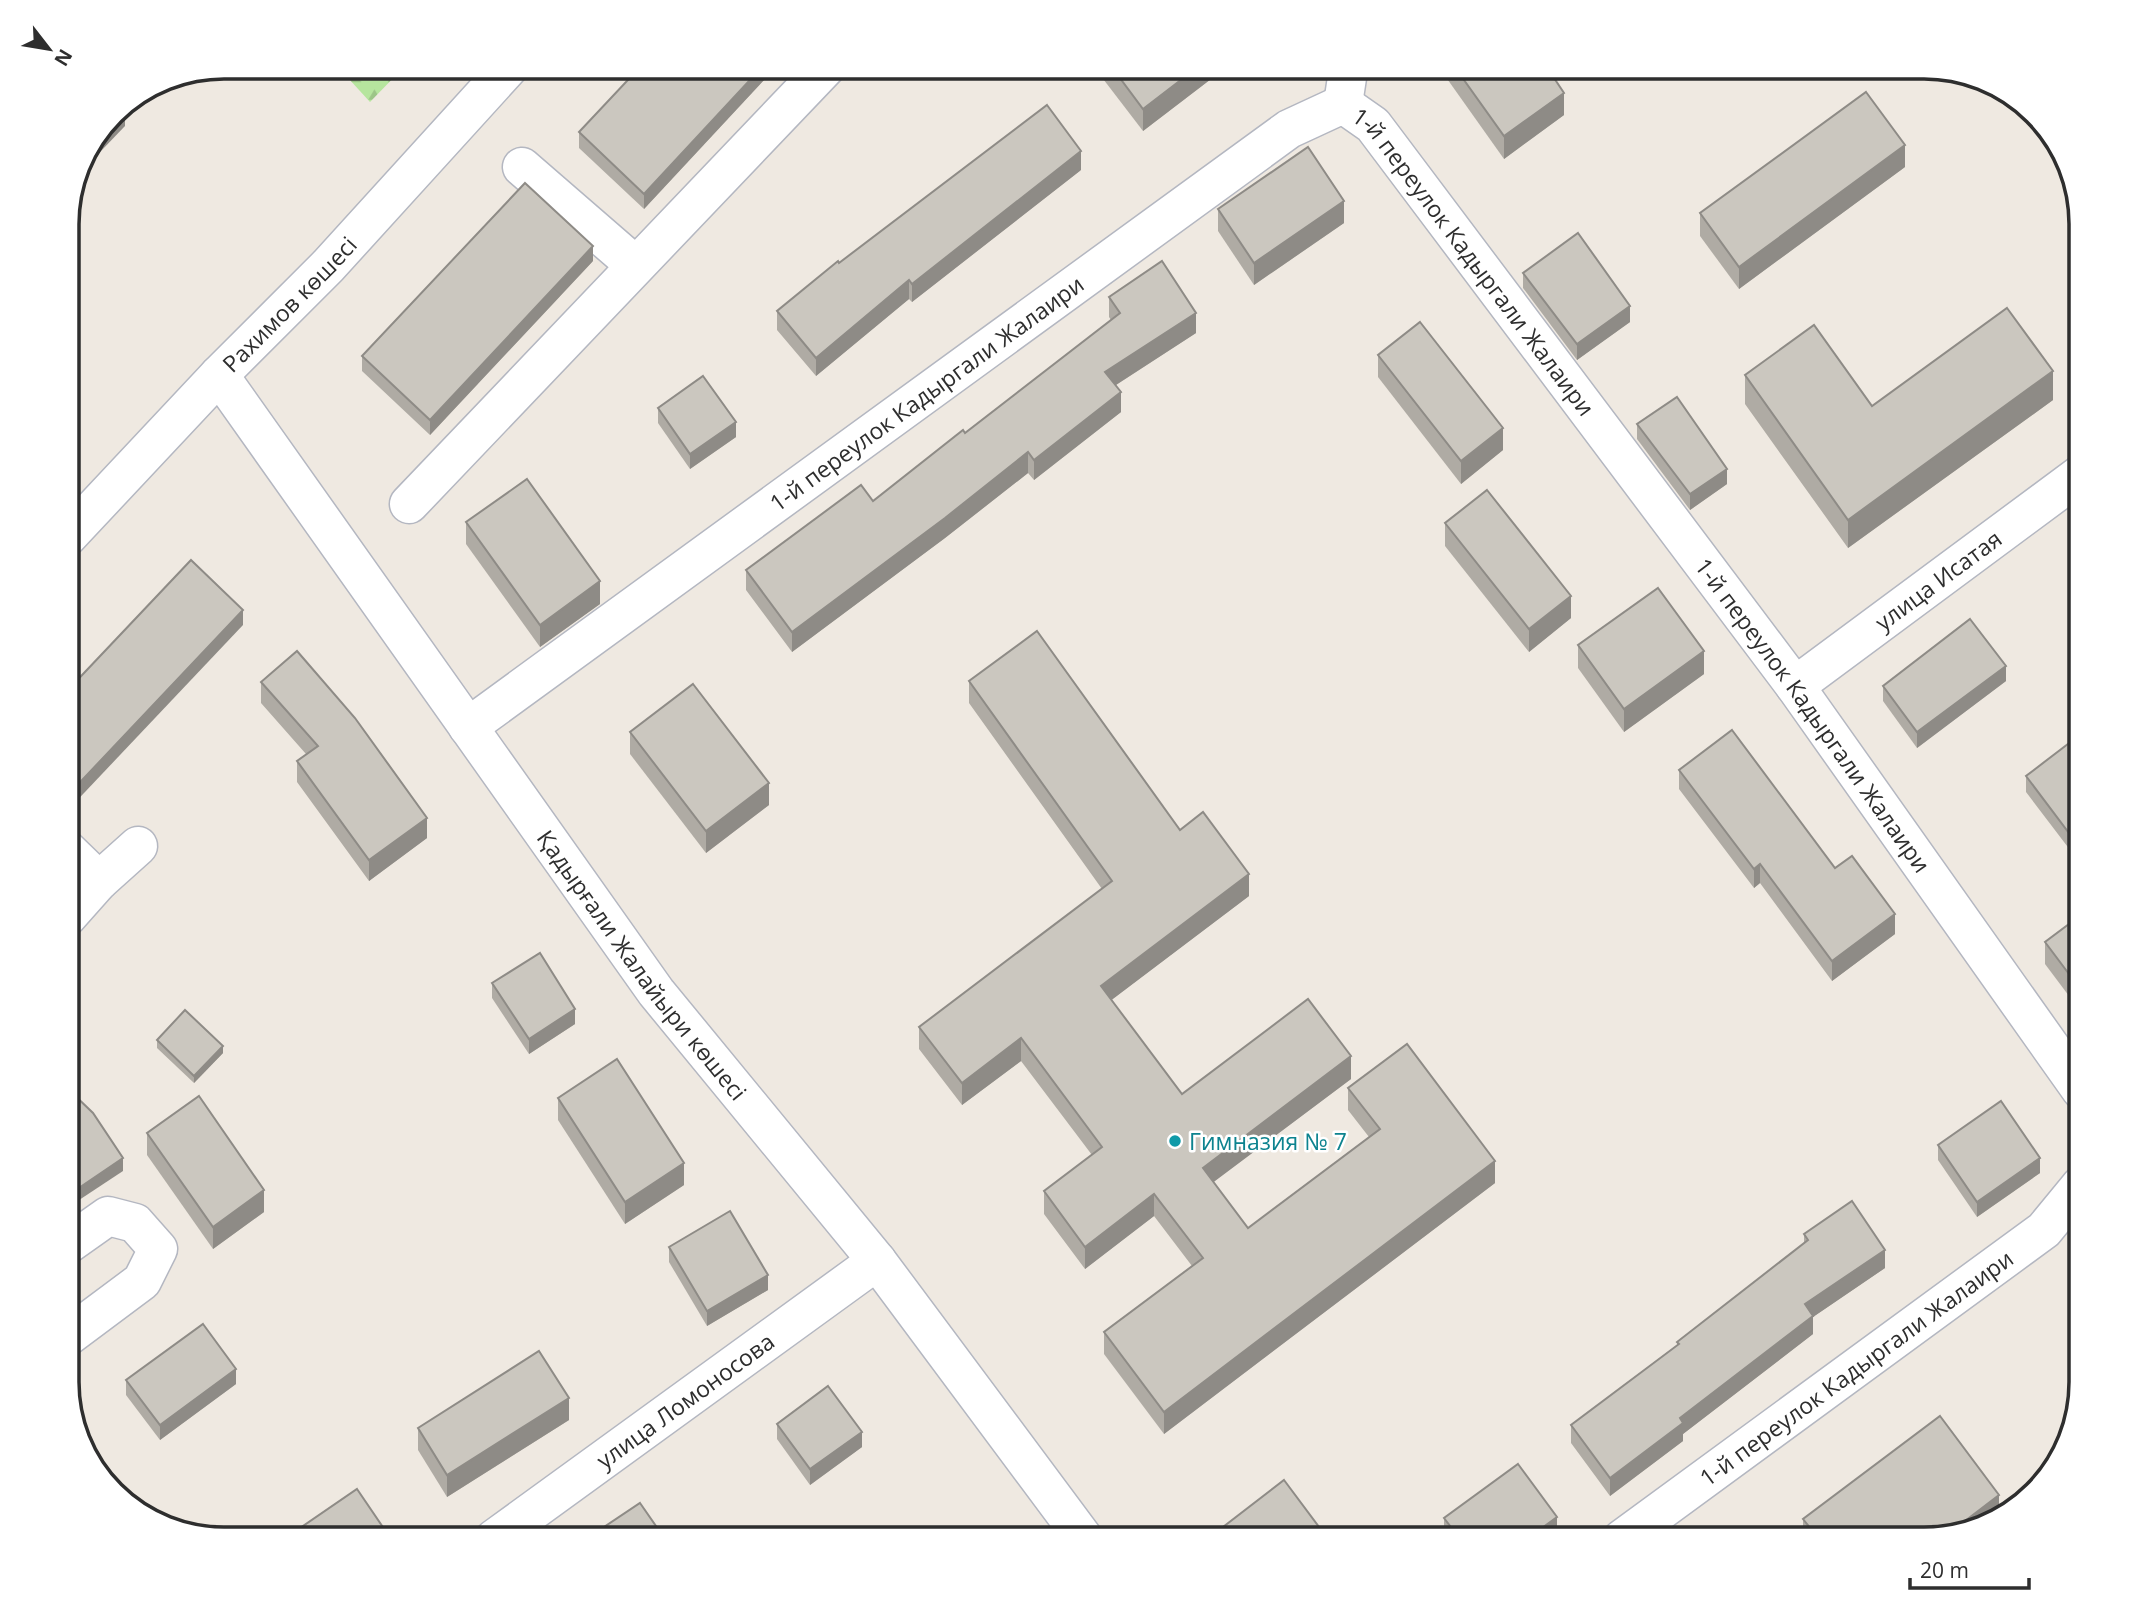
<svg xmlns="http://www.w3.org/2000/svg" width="2148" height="1606" viewBox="0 0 2148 1606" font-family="'Open Sans',sans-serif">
	<defs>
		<pattern id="forest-firs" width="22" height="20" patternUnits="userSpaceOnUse" patternTransform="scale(1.75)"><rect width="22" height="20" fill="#b6e59e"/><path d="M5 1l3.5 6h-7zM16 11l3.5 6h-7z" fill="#9dc588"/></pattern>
	</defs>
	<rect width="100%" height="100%" fill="#efe9e1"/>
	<polygon fill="url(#forest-firs)" points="338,67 404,67 370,102"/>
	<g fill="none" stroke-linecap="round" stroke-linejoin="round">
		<defs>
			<g id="minor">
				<polyline points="1343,104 1348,71 1345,67"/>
				<polyline points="522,167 635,265"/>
				<path id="s1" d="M219,375L656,992L877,1261L1084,1539"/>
				<polyline points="409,504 826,67"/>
				<path id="s2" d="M67,537L219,375L328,266L509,67"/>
				<path id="s3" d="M1795,686L2081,474"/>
				<path id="s4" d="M468,727L1289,129L1343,104L1373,125L1795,686L2081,1090"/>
				<polyline points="67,850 99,881"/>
				<polyline points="67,917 99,881 138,846"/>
				<polyline points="67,1337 142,1281 158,1249 135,1223 108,1216 67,1245"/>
				<path id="s5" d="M494,1539L877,1261"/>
				<path id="s6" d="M1622,1539L2044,1230L2081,1185"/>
			</g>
		</defs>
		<use href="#minor" stroke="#b4b7c1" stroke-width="41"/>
		<use href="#minor" stroke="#fff" stroke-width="38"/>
	</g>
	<g fill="#afaba4">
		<polygon points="777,66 644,209 579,148 579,132"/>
		<polygon points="1097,66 1228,66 1143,131 1097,71"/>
		<polygon points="1438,66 1546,66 1564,115 1504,159"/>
		<polygon points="1871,66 1893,66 1878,77"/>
		<polygon points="1905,167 1739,289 1700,236 1700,213"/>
		<polygon points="1081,170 912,302 909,299 816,376 777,330 777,311 839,263"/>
		<polygon points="1218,209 1344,223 1254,285 1218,231"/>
		<polygon points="593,261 430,435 362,371 362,356"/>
		<polygon points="1523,273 1630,322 1577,360 1523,288"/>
		<polygon points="1109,297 1196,333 1116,385 1121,412 1034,480 1028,473 945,538 792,652 746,590 746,570 873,501 965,433 1111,320 1109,317"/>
		<polygon points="1378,355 1503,450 1461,484 1378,377"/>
		<polygon points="1745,375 1872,406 2053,400 1848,548 1745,404"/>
		<polygon points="658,408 736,437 690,469 658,423"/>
		<polygon points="1637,424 1727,484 1690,510 1637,439"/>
		<polygon points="466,522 600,604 540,647 466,544"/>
		<polygon points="1445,523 1571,618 1529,652 1445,546"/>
		<polygon points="1578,645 1704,674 1624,732 1578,668"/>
		<polygon points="969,681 1180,830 1249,896 1111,1000 1182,1094 1351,1079 1213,1182 1248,1228 1369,1137 1348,1110 1348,1088 1495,1183 1164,1434 1104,1354 1104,1332 1192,1266 1154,1216 1085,1269 1044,1214 1044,1191 1092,1155 1021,1061 962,1105 919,1049 919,1027 1102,889 969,703"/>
		<polygon points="2006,681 1917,748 1883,701 1883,686"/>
		<polygon points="261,682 427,838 369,881 297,782 297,761 306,754 261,703"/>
		<polygon points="630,732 769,805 706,853 630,754"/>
		<polygon points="2081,734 2081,872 2080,871 2080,863 2026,792 2026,776"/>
		<polygon points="1679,770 1835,868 1895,934 1832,981 1760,883 1754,888 1679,789"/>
		<polygon points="2081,915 2081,1012 2045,964 2045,942"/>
		<polygon points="492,983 575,1024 529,1054 492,998"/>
		<polygon points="157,1040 223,1053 194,1083 157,1048"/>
		<polygon points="558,1098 684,1185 625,1224 558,1120"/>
		<polygon points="147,1133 264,1212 213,1249 147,1155"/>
		<polygon points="1938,1145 2040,1173 1977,1217 1938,1160"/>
		<polygon points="1804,1234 1885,1268 1813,1317 1813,1334 1683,1434 1683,1441 1610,1496 1571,1443 1571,1425 1677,1345 1677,1342 1804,1244"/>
		<polygon points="669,1247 768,1290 707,1326 669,1262"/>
		<polygon points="126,1380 236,1384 160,1440 126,1395"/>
		<polygon points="569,1420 447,1497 418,1450 418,1428"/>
		<polygon points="777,1424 862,1447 810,1485 777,1439"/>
		<polygon points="1999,1517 1924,1539 1803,1539 1803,1519"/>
		<polygon points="1444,1518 1557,1532 1547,1539 1449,1539 1444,1533"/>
		<polygon points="1223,1527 1328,1539 1223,1539"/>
	</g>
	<g fill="#8e8b86">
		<polygon points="763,66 777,66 644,209 644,194"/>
		<polygon points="1199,66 1228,66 1143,131 1143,109"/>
		<polygon points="1878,66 1893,66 1878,77"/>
		<polygon points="1564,93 1564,115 1504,159 1504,136"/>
		<polygon points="125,102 125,126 77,176 83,154 120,106"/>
		<polygon points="1905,145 1905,167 1739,289 1739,267"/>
		<polygon points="1081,151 1081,170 912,302 912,284"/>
		<polygon points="1344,201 1344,223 1254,285 1254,263"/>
		<polygon points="593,246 593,261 430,435 430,420"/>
		<polygon points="909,280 909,299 816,376 816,358"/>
		<polygon points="1630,306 1630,322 1577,360 1577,344"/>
		<polygon points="1196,313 1196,333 1105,392 1105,372"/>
		<polygon points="2053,371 2053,400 1848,548 1848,520"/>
		<polygon points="1121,392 1121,412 1034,480 1034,460"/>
		<polygon points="736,422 736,437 690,469 690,454"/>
		<polygon points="1503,428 1503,450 1461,484 1461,461"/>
		<polygon points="1028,452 1028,473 945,538 792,652 792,632"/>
		<polygon points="1727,469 1727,484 1690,510 1690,494"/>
		<polygon points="600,581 600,604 540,647 540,625"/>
		<polygon points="1571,596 1571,618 1529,652 1529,629"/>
		<polygon points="243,610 243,625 67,811 67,796"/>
		<polygon points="1704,651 1704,674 1624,732 1624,709"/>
		<polygon points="2006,666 2006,681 1917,748 1917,732"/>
		<polygon points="769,783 769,805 706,853 706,831"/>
		<polygon points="427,818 427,838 369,881 369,860"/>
		<polygon points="1760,864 1760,883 1754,888 1754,869"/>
		<polygon points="1249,874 1249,896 1101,1008 1101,986"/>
		<polygon points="1895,914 1895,934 1832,981 1832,961"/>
		<polygon points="575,1009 575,1024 529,1054 529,1039"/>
		<polygon points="1021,1038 1021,1061 962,1105 962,1083"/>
		<polygon points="223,1046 223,1053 194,1083 194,1076"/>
		<polygon points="1351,1056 1351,1079 1203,1190 1203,1168"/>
		<polygon points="123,1158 123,1171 67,1208 67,1196"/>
		<polygon points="2040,1158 2040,1173 1977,1217 1977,1202"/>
		<polygon points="1495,1161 1495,1183 1164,1434 1164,1412"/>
		<polygon points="684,1163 684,1185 625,1224 625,1202"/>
		<polygon points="264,1190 264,1212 213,1249 213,1227"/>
		<polygon points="1154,1194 1154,1216 1085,1269 1085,1247"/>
		<polygon points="1885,1250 1885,1268 1813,1317 1813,1334 1683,1434 1683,1441 1610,1496 1610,1478 1805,1304"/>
		<polygon points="768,1275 768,1290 707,1326 707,1311"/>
		<polygon points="236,1369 236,1384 160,1440 160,1425"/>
		<polygon points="569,1398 569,1420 447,1497 447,1475"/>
		<polygon points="862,1432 862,1447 810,1485 810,1469"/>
		<polygon points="1999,1495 1999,1517 1990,1524 1948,1534"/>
		<polygon points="1557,1517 1557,1532 1547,1539 1527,1539"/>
	</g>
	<g fill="#cbc7bf" stroke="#8e8b86" stroke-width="2">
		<polygon points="641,66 763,66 644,194 579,132"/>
		<polygon points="1111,66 1199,66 1143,109"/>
		<polygon points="1454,66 1546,66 1564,93 1504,136"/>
		<polygon points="1866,92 1905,145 1739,267 1700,213"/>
		<polygon points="1047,105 1081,151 912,284 909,280 816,358 777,311 838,261 839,263"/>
		<polygon points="1308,147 1344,201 1254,263 1218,209"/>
		<polygon points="525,183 593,246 430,420 362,356"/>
		<polygon points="1578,233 1630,306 1577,344 1523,273"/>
		<polygon points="1162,261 1196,313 1105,372 1121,392 1034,460 1028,452 945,518 792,632 746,570 861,485 873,501 963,430 965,433 1120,313 1109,297"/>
		<polygon points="2007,308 2053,371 1848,520 1745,375 1814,325 1872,406"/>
		<polygon points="1420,322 1503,428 1461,461 1378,355"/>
		<polygon points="703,376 736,422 690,454 658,408"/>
		<polygon points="1677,397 1727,469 1690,494 1637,424"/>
		<polygon points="527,479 600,581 540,625 466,522"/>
		<polygon points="1487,490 1571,596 1529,629 1445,523"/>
		<polygon points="191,560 243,610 67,796 67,691"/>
		<polygon points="1658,588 1704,651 1624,709 1578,645"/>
		<polygon points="1970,619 2006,666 1917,732 1883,686"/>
		<polygon points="1037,631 1180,830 1203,812 1249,874 1101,986 1182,1094 1308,999 1351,1056 1203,1168 1248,1228 1380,1129 1348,1088 1407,1044 1495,1161 1164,1412 1104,1332 1203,1258 1154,1194 1085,1247 1044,1191 1102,1147 1021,1038 962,1083 919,1027 1112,881 969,681"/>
		<polygon points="297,651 355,718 427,818 369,860 297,761 318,746 261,682"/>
		<polygon points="693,684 769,783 706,831 630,732"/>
		<polygon points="1732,730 1835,868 1852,856 1895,914 1832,961 1760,864 1754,869 1679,770"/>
		<polygon points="2081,734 2081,849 2026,776"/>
		<polygon points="2081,915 2081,990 2045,942"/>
		<polygon points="540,953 575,1009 529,1039 492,983"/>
		<polygon points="185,1010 223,1046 194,1076 157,1040"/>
		<polygon points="617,1059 684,1163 625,1202 558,1098"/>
		<polygon points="67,1088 93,1113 123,1158 67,1196"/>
		<polygon points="199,1096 264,1190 213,1227 147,1133"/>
		<polygon points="2001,1101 2040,1158 1977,1202 1938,1145"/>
		<polygon points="1852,1201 1885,1250 1805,1304 1813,1316 1680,1418 1683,1423 1610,1478 1571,1425 1679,1344 1677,1342 1808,1240 1804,1234"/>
		<polygon points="730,1211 768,1275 707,1311 669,1247"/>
		<polygon points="203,1324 236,1369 160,1425 126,1380"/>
		<polygon points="539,1351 569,1398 447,1475 418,1428"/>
		<polygon points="828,1386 862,1432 810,1469 777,1424"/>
		<polygon points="1940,1416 1999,1495 1948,1534 1924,1539 1819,1539 1803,1519"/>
		<polygon points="1518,1464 1557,1517 1527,1539 1460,1539 1444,1518"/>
		<polygon points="1284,1480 1328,1539 1232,1539 1223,1527"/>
		<polygon points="357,1489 391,1539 284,1539"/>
		<polygon points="640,1503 665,1539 592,1539 595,1538 592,1535"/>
	</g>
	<circle fill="#0f9aa8" stroke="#fff" stroke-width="2.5" cx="1175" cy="1141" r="7"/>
	<g text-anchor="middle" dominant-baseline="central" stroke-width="5" stroke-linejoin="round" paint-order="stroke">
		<g font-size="23" fill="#2e2e2e" stroke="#fff">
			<text stroke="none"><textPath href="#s4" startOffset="1281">1-й переулок Кадыргали Жалаири</textPath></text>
			<text stroke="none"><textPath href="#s2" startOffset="322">Рахимов көшесі</textPath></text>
			<text stroke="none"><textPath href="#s4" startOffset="567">1-й переулок Кадыргали Жалаири</textPath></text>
			<text stroke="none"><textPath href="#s3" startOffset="178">улица Исатая</textPath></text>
			<text stroke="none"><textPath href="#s4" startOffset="1848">1-й переулок Кадыргали Жалаири</textPath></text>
			<text stroke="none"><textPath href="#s1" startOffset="726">Қадырғали Жалайыри көшесі</textPath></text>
			<text stroke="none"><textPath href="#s6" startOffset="290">1-й переулок Кадыргали Жалаири</textPath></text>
			<text stroke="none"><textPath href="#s5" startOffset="236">улица Ломоносова</textPath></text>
		</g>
		<g font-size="23" fill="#0d838f" stroke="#fff" text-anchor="start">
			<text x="1189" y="1141">Гимназия № 7</text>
		</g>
	</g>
	<path d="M0 0H2148V1606H0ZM224 79H1924A145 145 0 0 1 2069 224V1382A145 145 0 0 1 1924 1527H224A145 145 0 0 1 79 1382V224A145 145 0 0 1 224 79Z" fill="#fff" fill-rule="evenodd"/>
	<path fill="none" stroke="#2e2e2e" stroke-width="3.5" d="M224 79H1924A145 145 0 0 1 2069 224V1382A145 145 0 0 1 1924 1527H224A145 145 0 0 1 79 1382V224A145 145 0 0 1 224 79Z"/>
	<g transform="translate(49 49) rotate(121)" stroke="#ffffff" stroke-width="5" paint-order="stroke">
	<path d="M0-5L12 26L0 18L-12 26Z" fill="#2e2e2e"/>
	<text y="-10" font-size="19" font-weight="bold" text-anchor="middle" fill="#2e2e2e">N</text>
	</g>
	<path d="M1910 1578v10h119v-10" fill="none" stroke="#2e2e2e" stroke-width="3.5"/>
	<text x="1920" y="1578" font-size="21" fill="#2e2e2e" stroke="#ffffff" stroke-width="5" paint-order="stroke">20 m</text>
</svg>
